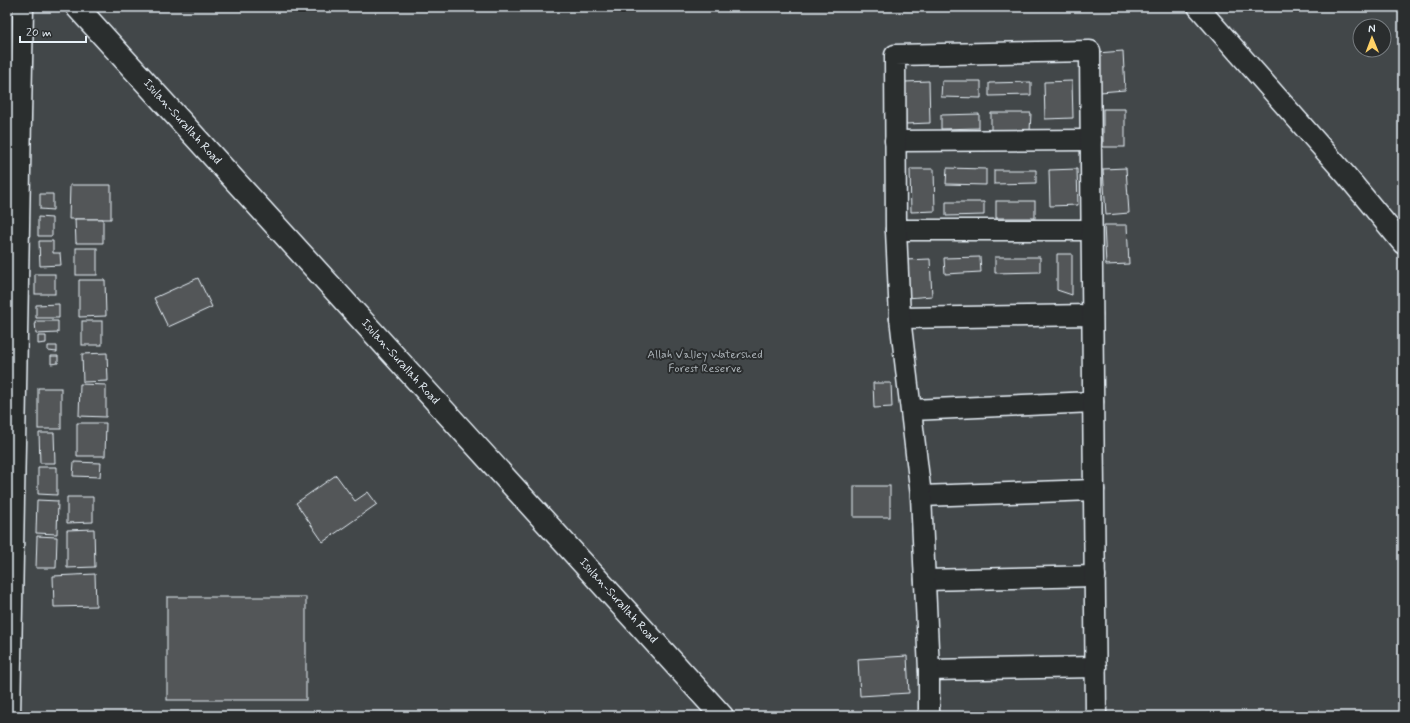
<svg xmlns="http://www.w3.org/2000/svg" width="1410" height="723" viewBox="0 0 1410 723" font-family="Mynerve,sans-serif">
	<rect width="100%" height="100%" fill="#2a2d2e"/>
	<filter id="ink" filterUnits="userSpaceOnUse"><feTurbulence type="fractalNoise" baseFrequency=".025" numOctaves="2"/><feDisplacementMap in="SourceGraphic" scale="8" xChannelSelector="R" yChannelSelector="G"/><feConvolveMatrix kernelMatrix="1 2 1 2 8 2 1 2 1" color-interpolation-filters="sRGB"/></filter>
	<g filter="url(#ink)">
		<path fill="#424648" stroke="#959ca0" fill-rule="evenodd" d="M7,7H1403V716H7ZM1360,26H1384V50H1360Z"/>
		<g fill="#535759" stroke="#e8f1f8">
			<polygon points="1123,51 1125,90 1100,92 1097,53"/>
			<polygon points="929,81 930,123 906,124 905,82"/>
			<polygon points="942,81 981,81 981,98 941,97"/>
			<polygon points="1072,81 1073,118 1045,119 1044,82"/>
			<polygon points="1031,82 1031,95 989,96 989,83"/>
			<rect x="1103" y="109" width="22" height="38"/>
			<polygon points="991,113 1031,113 1030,131 991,130"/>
			<polygon points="979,114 979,128 941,129 941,115"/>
			<polygon points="947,168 986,169 986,185 946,184"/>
			<polygon points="1126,168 1129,213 1106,215 1103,169"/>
			<polygon points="910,169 934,169 935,211 911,212"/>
			<polygon points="1077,169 1078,205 1050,206 1049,170"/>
			<polygon points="994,170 1036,170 1036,183 994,184"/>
			<polygon points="70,185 111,185 111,219 69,219"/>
			<polygon points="40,194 53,194 53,210 40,209"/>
			<rect x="996" y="201" width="39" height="17"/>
			<polygon points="946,202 984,202 984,215 946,216"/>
			<polygon points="38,217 52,218 52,236 38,236"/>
			<polygon points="75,219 103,219 103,243 76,243"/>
			<polygon points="1104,225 1127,225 1129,264 1106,265"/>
			<polygon points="39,241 53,241 53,253 60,253 61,265 40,266"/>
			<rect x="76" y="248" width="21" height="27"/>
			<polygon points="1057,254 1072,254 1072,295 1057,290"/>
			<polygon points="980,257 981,272 945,274 944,258"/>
			<polygon points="995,257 1040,257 1040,272 995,273"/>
			<polygon points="930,259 932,296 907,298 905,260"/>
			<rect x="35" y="274" width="20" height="20"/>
			<polygon points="198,278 212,307 168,327 154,298"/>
			<polygon points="79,280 105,280 106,316 79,317"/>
			<polygon points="59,304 59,318 36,318 36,305"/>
			<polygon points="35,321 58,321 58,333 36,334"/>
			<rect x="82" y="321" width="20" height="24"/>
			<polygon points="38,336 46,336 46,343 38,344"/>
			<polygon points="48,346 57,346 57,352 48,351"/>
			<polygon points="107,353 108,381 83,382 82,354"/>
			<polygon points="51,356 58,356 58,363 51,364"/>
			<polygon points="873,383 891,383 892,407 874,408"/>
			<polygon points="80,384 106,385 106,417 79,416"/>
			<rect x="38" y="388" width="23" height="41"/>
			<polygon points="77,423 106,423 105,456 77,456"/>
			<polygon points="39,433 54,433 55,463 40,463"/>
			<polygon points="74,462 101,463 100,477 73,476"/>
			<polygon points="38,467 57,467 57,495 38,494"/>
			<polygon points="336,475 355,501 368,492 377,504 323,542 296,503"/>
			<rect x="854" y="486" width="36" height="31"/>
			<polygon points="67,497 93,497 93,522 67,523"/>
			<polygon points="37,500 58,501 57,534 36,533"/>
			<polygon points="94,529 95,567 67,568 67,530"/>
			<polygon points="37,536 57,537 56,568 36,568"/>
			<polygon points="95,574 96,606 54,607 53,576"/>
			<rect x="167" y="597" width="139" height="103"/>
			<polygon points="907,656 909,693 860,696 858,659"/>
		</g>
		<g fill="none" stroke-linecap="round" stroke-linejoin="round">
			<defs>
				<g id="street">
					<polyline points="1198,7 1346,175 1403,244"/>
					<polyline points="895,141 1091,140"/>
					<polyline points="896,230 1091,230"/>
					<polyline points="900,318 1092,315"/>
					<polyline points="912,410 1093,402"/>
					<polyline points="921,496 1094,490"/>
					<polyline points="925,580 1095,576"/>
					<polyline points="929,670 1096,667"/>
					<polyline points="10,716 23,7"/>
					<polyline points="929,716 929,670 921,496 900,318 896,230 895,55 1090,51 1096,716"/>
				</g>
				<polyline id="highway" points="77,7 722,716"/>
			</defs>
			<use href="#street" stroke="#e8f1f8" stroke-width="23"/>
			<use href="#highway" stroke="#e8f1f8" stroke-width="25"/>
			<use href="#street" stroke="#2a2d2e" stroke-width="20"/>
			<use href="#highway" stroke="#2a2d2e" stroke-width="22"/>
		</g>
	</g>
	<g text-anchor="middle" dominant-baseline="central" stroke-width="4" stroke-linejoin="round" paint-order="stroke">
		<g font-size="12" fill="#e8f1f8" stroke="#2a2d2e">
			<text transform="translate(182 122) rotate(48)">Isulan-Surallah Road</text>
			<text transform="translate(400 362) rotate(48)">Isulan-Surallah Road</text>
			<text transform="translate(618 601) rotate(48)">Isulan-Surallah Road</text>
		</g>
		<g font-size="12" fill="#aeb5ba" stroke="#2a2d2e">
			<text x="705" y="355">Allah Valley Watershed<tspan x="705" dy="14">Forest Reserve</tspan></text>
		</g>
	</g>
	<rect width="1410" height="723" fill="none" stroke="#2a2d2e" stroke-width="24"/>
	<rect x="12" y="12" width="1386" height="699" fill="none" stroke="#e8f1f8" stroke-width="1.5" filter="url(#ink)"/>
	<g transform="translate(1372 38) rotate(359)"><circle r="19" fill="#2a2d2e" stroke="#767b7f"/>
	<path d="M0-3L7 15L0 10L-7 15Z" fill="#ffd166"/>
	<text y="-6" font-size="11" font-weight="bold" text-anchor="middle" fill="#e8f1f8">N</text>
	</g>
	<path d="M20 36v6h66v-6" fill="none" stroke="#e8f1f8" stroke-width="2"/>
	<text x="26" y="36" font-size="12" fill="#e8f1f8" stroke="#2a2d2e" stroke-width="3" paint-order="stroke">20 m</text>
</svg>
